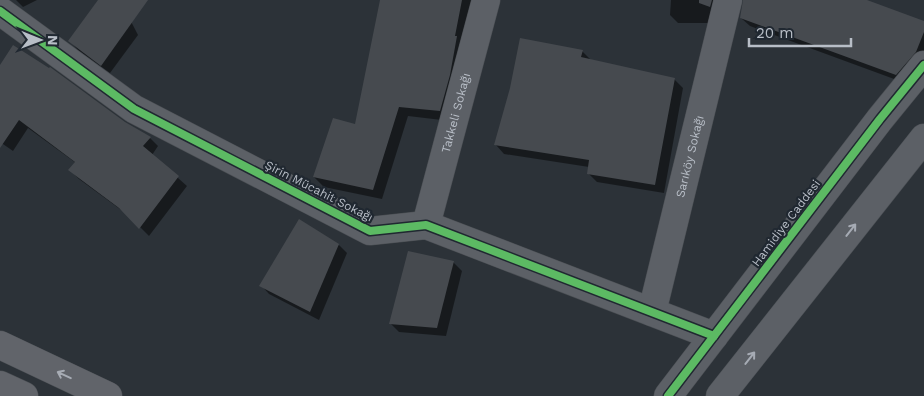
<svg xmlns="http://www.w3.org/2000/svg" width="924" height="396" viewBox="0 0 924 396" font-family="'Work Sans',sans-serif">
	<rect width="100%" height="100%" fill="#2c3238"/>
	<g fill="#0007">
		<polygon points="16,0 37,0 23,7"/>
		<polygon points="100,0 120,0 138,35 110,73 78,50 70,41"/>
		<polygon points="394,0 473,0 450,121 408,116 382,199 324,187 314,177 356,125"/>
		<polygon points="671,0 724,0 717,23 678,23 670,15"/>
		<polygon points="744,0 863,0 924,22 924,61 905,83 750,26 741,18"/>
		<polygon points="582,51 591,60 674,79 683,88 664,193 597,182 588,173 589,167 504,154 496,145"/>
		<polygon points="0,67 124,123 150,138 158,146 152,155 187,186 149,236 128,215 79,179 70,170 76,163 28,128 13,151 0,142"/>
		<polygon points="339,245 347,253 319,320 269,294 261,285"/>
		<polygon points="453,262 462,271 446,336 399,332 390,323"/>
	</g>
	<g fill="#464a4f">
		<polygon points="98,0 148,0 101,66 68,41"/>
		<polygon points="380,0 462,0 455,36 457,36 450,75 440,111 399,107 373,190 313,177 333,118 355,124"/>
		<polygon points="699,0 712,0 710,7 699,3"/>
		<polygon points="743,0 867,0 924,21 924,32 916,52 896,75 740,18"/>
		<polygon points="520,38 583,50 581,57 675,78 655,185 587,174 589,160 494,145 510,88"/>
		<polygon points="13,45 49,68 50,67 125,122 151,137 143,146 179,176 139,229 119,208 68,170 75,162 19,120 0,148 0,65"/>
		<polygon points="299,219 339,244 310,312 259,286"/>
		<polygon points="408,251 454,261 437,328 389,324"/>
	</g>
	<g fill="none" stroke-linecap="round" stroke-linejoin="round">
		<defs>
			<g id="minor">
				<polyline points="0,11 134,109 370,231 426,225 714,336"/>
				<path id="s1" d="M426,225L486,0"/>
				<path id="s2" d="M652,312L728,0"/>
			</g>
			<g id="tertiary">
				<polyline points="668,396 880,119 924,65"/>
				<polyline points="720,396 924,138"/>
			</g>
			<g id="secondary">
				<polyline points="0,345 108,396"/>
				<polyline points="0,385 24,396"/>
			</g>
		</defs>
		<use href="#minor" stroke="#4a4e53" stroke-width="29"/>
		<use href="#tertiary" stroke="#4a4e53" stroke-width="29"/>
		<use href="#secondary" stroke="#4a4e53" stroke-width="29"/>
		<use href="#minor" stroke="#5c6066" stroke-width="28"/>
		<use href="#tertiary" stroke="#5c6066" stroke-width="28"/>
		<use href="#secondary" stroke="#61646a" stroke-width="28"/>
		<defs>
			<g id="cycleway">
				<polyline points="0,11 134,109 370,231 426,225 714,336"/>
				<polyline points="668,396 880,119 924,65"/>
			</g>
		</defs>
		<use href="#cycleway" stroke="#202831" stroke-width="11"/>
		<use href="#cycleway" stroke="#5cba63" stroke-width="8"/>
	</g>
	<defs><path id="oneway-shaft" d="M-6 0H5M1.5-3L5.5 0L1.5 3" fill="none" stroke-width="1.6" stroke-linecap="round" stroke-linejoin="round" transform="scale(1.25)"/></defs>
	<g stroke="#a6abb4">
		<use href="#oneway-shaft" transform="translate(851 230) rotate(-52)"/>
		<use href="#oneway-shaft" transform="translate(750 358) rotate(-52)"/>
	</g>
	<use stroke="#a7acb4" href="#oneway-shaft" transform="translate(64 375) rotate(-155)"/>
	<g text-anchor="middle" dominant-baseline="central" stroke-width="4.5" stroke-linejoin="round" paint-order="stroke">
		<g font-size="12" fill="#b8bec7" stroke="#202831">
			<text stroke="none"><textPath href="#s1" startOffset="116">Takkeli Sokağı</textPath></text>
			<text stroke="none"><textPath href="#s2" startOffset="160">Sarıköy Sokağı</textPath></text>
			<text transform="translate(319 191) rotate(27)">Şirin Mücahit Sokağı</text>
			<text transform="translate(786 223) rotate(-53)">Hamidiye Caddesi</text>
		</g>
	</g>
	<g transform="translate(40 40) rotate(91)" stroke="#202831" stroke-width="4" paint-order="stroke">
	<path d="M0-4L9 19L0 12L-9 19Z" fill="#b8bec7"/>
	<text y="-8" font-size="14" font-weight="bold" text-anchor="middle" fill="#b8bec7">N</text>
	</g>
	<path d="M749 38v8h102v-8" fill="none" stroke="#b8bec7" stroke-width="2.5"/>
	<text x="756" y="38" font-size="15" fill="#b8bec7" stroke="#202831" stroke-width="4" paint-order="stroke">20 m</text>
</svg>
